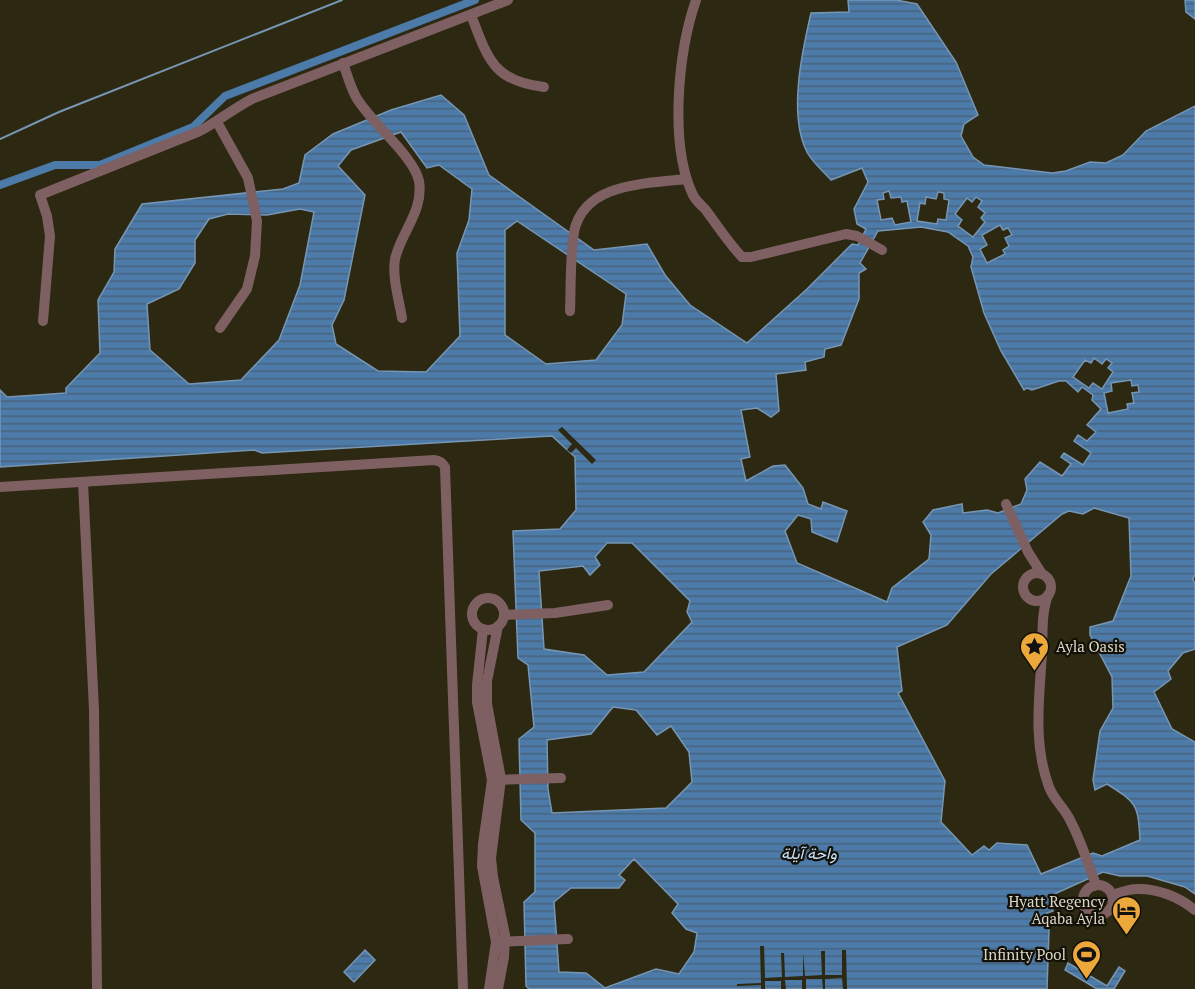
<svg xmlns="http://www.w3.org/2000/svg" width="1195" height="989" viewBox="0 0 1195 989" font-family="'PT Serif',Vazirmatn,serif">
	<defs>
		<pattern id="water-rules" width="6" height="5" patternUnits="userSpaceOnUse" patternTransform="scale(1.5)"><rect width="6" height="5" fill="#4c7aa9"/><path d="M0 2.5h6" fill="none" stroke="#48637d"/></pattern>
	</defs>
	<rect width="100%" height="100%" fill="#2c2811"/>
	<g fill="url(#water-rules)" stroke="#7796b3" stroke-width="1.5" fill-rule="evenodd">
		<path d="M848,0H896L917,4L956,62L978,115L964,124L961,136L973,157L984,165L1052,173L1066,171L1090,162L1106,163L1123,155L1146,131L1195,106V574L1193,580L1195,583V649L1183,653L1168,671L1171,679L1154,692L1172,729L1195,742V894L1185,887L1147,876H1120L1103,872L1050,896L1053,911L1047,913L1049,930L1047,989H529L526,986L524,902L535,892V833L521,820L519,739L534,727L528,665L518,658L513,531L560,529L576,510L575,457L552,436L262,453L254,450L0,467V390L7,397L66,393V388L100,353L98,300L114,272L115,249L142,204L283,189L299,183L305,155L333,134L391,110L441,95L464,115L489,175L594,250L647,244L665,275L690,305L747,343L807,289L852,244L858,245L866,229L857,224L854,209L868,182L862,168L831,180C824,172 812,162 807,152C788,115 802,52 811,13L849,12ZM401,132L427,168L439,165L472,189L469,220L457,253L460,336L426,372L378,371L336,344L332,325L344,300L365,195L338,166L351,150ZM889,191L891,198L901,197L902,202L907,201L911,222L895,225L892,218L881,220L877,200L884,199L883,193ZM938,192L944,193V199L949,200L946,220L938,219L937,224L917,221L920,203L925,204L926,197L936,199ZM976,197L982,201L978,207L985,213L981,218L985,222L973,237L958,226L962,220L955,214L967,198L972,202ZM300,209L314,212L300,285L279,340L241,380L189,384L150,350L147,304L179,289L195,263V240L209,219L228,214L267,215ZM517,221L626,294L622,325L596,360L546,364L505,335V230ZM1000,225L1003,230L1008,228L1012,235L1005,238L1009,246L1003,250L1005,254L987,263L980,249L987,245L982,235ZM921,227L948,232L968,246L973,257L971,267L984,313L1001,351L1024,390L1027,388L1032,390L1059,381H1066L1078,392L1082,387L1093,395L1092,400L1101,409L1087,425L1096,432L1087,441L1078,435L1074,441L1091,453L1083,465L1064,453L1061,457L1071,464L1062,476L1040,462L1025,479L1027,490L1021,504L998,513L987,510L963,513L962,504L933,510L923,522L931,535L929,559L892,588L887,602L797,563L785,531L798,515L811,519L812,532L837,542L847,511L823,502L821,509L808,504L803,488L785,465L773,466L746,481L741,459L750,457L741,410L757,408L771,417L779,411L776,374L806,370L805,362L824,357L825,349L841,345L859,299V273L866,269L860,263L878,231ZM1094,358L1102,364L1106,359L1112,363L1108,368L1113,372L1102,389L1093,383L1089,388L1073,377L1085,360L1091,363ZM1131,380L1132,386L1138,385L1139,392L1132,393L1134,403L1127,404L1128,409L1108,413L1104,393L1112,391L1111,383ZM1094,508L1129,518L1131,576L1113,621L1090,627V635L1112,677L1113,708L1100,731L1093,780L1095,790L1107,784C1137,803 1138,804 1140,840L1102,856L1093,853L1041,874L1027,845L997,843L989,850L984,846L972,855L941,822L945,781L898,693L902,691L897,647L947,625L991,574L1062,514L1069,511L1083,514ZM607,543H632L690,601L687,612L692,622L644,672L607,675L584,655L544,649L539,571L583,566L590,575L600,565L595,557ZM613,707L636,710L657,735L671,726L689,752L692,782L666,808L552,813L548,789L547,740L591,734ZM634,859L678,904L672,913L686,929L697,933L694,952L679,974L656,969L605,988L586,973L559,972L554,902L571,888H619L625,880L619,875Z"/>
		<polygon points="1185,0 1195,0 1195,19 1186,12"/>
		<polygon points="365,950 375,960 354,982 344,972"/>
		<polygon points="1068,963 1107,986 1119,967 1125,971 1114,989 1097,989 1065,970"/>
	</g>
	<g fill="#2c2811">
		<polygon points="562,427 596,460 592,464 576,448 571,453 567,450 572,444 558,430"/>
		<polygon points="760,946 764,946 765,978 782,977 781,953 784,953 785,977 803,976 803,953 805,976 822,975 821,951 825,951 825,975 842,975 842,950 846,950 847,989 843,989 842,978 825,979 825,989 823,989 822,979 806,979 806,989 802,989 802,980 785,980 786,989 781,989 781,981 765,981 765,989 761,989 761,985 737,986 737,984 761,983"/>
	</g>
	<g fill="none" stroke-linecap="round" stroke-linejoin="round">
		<polyline stroke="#7796b3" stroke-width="2" points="0,139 59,112 342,0"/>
		<polyline stroke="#4c7aa9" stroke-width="8" points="0,185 55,165 100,165 193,127 225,96 475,0"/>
		<g stroke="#7e6062" stroke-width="10">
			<path d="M696,0C678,52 669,145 693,195C696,201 701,205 705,209C717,225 728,242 742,257H751L846,234L857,236L882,250"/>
			<path d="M471,15C488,59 493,81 544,87"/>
			<path d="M343,63C347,74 350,86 356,97C370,122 414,156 419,181C424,211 401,232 395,259C392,277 399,300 402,318"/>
			<polyline points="217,122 248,178 257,221 255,256 247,289 220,328"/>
			<path d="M570,311C571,285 570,258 574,232C584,182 647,184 686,179"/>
			<path d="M43,321L50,236L47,216L40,195L200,131C218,121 233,109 252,99L508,0"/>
			<polyline points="83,482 94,710 97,989"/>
			<path d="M0,487L434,460C440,461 442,462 445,467L463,989"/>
			<polyline points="1006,504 1028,552 1042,574"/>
			<circle cx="1037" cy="587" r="14"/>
			<path d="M1048,595C1041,614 1043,634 1042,654C1039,699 1033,744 1049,787C1053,798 1063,807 1069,818C1080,838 1087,861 1095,882L1094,886"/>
			<circle cx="488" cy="614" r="16"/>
			<polyline points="504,615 555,613 608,605"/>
			<polyline points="498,626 487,681 487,704 501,779 491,858 493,877 505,935 504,957 498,989"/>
			<polyline points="483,629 477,685 477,702 492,780 483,844 482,866 496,942 489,989"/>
			<polyline points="495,780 561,778"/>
			<circle cx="1098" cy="900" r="15"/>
			<path d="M1112,895C1120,893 1128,889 1136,889C1157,888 1179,897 1195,910"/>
			<polyline points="499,942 568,939"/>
		</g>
	</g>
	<defs>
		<symbol id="sight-pin" viewBox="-11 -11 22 30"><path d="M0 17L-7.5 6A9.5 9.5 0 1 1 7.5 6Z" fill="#eda83b" stroke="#131007"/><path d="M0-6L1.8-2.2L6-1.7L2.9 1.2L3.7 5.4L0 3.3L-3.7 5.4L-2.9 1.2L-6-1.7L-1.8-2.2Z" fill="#111"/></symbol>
		<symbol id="hotel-pin" viewBox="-11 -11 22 30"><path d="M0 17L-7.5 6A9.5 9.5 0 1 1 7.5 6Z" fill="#eda83b" stroke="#131007"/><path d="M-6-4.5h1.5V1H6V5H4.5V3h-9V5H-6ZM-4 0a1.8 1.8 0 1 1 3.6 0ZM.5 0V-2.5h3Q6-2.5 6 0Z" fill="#111"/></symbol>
		<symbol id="stadium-pin" viewBox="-11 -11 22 30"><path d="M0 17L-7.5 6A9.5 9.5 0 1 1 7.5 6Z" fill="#eda83b" stroke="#131007"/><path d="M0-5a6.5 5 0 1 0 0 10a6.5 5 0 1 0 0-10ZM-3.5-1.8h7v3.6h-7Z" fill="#111"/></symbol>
	</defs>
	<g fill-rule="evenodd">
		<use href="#sight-pin" x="1018" y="630" width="33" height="45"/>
		<use href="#hotel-pin" x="1110" y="894" width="33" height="45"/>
		<use href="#stadium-pin" x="1070" y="938" width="33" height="45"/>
	</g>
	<g text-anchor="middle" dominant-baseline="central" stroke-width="4.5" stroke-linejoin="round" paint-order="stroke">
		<g font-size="15" fill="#dad7c9" stroke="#131007" text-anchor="end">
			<text x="1056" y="646" text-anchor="start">Ayla Oasis</text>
			<text x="1105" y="901">Hyatt Regency<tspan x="1105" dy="17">Aqaba Ayla</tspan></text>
			<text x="1066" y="954">Infinity Pool</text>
		</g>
		<g font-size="16" font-style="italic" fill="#c6e0fc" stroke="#131007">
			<text x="809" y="853">واحة آيلة</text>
		</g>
	</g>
</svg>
